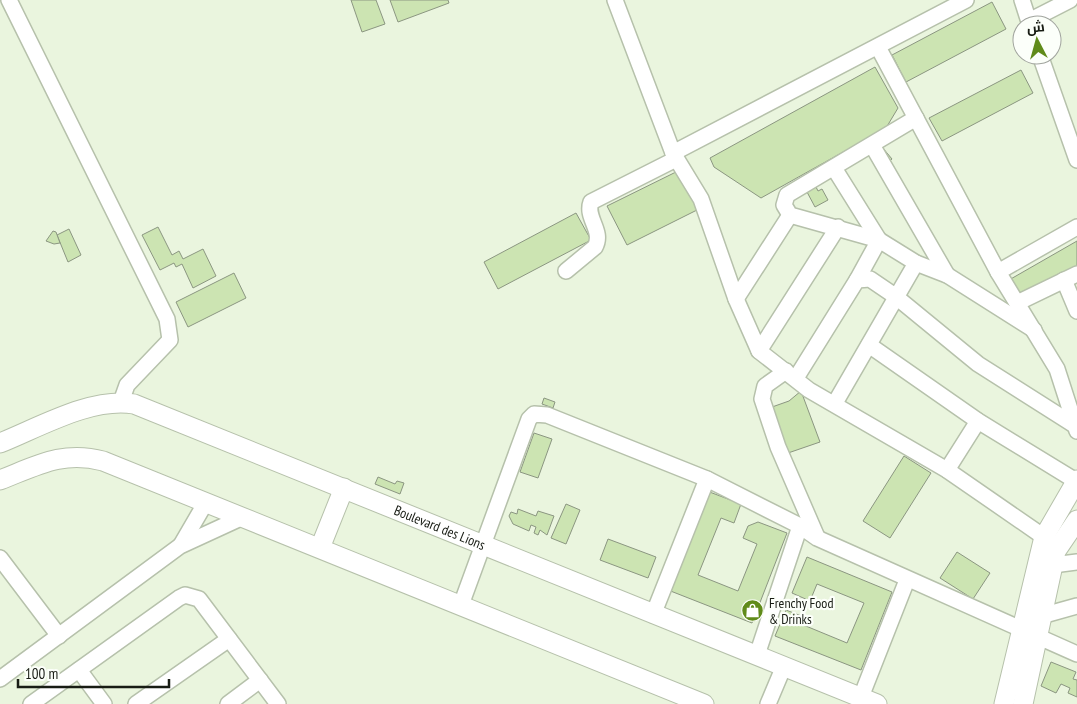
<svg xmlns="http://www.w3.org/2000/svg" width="1077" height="704" viewBox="0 0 1077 704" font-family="'PT Sans Narrow',Cairo,sans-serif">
	<rect width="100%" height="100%" fill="#eaf5de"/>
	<g fill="#cce4b2" stroke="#8b9681">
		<polygon points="351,0 376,0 385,24 362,32"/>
		<polygon points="390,0 448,0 449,3 398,22"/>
		<polygon points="992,2 1006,29 906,82 892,55"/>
		<polygon points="875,67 898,108 886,128 761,198 714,167 710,158"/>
		<polygon points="1021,70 1033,93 942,141 929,118"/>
		<polygon points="882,147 892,159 887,163 877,151"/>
		<polygon points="680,170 699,209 627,245 607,206"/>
		<polygon points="816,187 818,191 822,189 828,200 815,207 807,192"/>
		<polygon points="576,213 591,240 498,289 484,262"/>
		<polygon points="158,227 172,255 179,251 183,259 203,249 216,276 193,288 182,264 176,267 174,263 160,270 142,235"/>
		<polygon points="69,229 81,255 68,262 57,235"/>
		<polygon points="53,231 56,232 60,243 54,244 46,241"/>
		<polygon points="1077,241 1077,267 1020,299 1009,280"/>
		<polygon points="234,273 246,298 188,327 176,302"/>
		<polygon points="801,391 820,442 788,453 772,407 789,401"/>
		<polygon points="544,398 555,402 553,408 542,404"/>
		<polygon points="534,433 552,439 538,478 520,472"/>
		<polygon points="904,456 931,473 890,538 863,521"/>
		<polygon points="378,477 395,484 397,481 404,483 400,494 375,484"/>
		<polygon points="707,491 741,504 734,523 721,518 698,575 738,591 757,544 743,538 748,526 758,522 787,533 752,623 668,590"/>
		<polygon points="566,504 580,510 566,544 551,538"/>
		<polygon points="518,509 536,516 538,511 554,516 547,535 540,530 538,535 534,533 536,527 531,525 529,531 513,524 509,516 511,512 517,514"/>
		<polygon points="608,539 656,557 648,578 600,560"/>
		<polygon points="957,552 990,573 973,599 940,578"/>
		<polygon points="807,557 892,592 861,670 775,636 786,610 804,617 801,624 847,643 864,603 817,584 810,601 792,593"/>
		<polygon points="1051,662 1076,672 1073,679 1077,680 1077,697 1068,693 1070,688 1061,684 1056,693 1041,686"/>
	</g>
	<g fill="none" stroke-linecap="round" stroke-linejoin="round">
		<defs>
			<g id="minor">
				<polyline points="9,0 167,319 170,340 127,385 121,402"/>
				<polyline points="615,0 673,153 701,199 736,299 759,351 809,390 947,470 1044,537"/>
				<polyline points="1022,0 1030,25"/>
				<polyline points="1029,21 1070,0"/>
				<polyline points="878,47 998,272 1057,369 1077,431"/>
				<polyline points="1040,55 1077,160"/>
				<polyline points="916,118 787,195 784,205 790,215 879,240 916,263 947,275 1034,330"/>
				<polyline points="872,145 947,275"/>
				<polyline points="673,153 966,0"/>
				<polyline points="834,168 879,240 857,280"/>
				<path d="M566,271L595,247C604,231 585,218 591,202L676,159"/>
				<polyline points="998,272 1077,227"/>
				<polyline points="1064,280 1077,311"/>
				<polyline points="736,299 790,215"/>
				<polyline points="1017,303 1077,274"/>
				<polyline points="869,345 978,421 1076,481"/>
				<polyline points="759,351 838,227"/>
				<polyline points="786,371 765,386 762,399 778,447 817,537"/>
				<polyline points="796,378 857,280 870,279 895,296 978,364 1074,425"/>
				<polyline points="835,403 916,263"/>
				<polyline points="947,470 978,421"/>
				<polyline points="181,545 206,502"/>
				<polyline points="0,558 59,636"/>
				<polyline points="1053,565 1077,562"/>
				<polyline points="461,605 529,419 534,414 547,415 707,479 800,526 817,538 1077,654"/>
				<polyline points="653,615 707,479"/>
				<polyline points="1041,616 1077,606"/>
				<polyline points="757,655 800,526"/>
				<polyline points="79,670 104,704"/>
				<polyline points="0,679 180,546 243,517"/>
				<polyline points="861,697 907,580"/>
				<polyline points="31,704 179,598 185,595 199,599 278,704"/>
				<polyline points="136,704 229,639"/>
				<polyline points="228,704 260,680"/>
				<polyline points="768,704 784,666"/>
			</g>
			<g id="major">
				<path id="s1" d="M0,443C40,427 91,397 134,404L877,704"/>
				<path d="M0,480C36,466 63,450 103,461L704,704"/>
				<polyline points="320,548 344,488"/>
				<polyline points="1004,704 1044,537 1077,480"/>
				<polyline points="1023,704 1056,551 1077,520"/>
			</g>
		</defs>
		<use href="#minor" stroke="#b6c1ab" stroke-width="18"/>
		<use href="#major" stroke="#b6c1ab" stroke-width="21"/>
		<use href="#minor" stroke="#fff" stroke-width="15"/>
		<use href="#major" stroke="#fff" stroke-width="19"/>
	</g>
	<defs>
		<symbol id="shop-disc" viewBox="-11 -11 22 22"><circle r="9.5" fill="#608b1a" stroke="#fcfffa"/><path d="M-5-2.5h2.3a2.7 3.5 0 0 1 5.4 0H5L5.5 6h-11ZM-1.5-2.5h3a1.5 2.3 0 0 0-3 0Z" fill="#fff"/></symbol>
	</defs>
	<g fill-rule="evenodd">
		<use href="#shop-disc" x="740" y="598" width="25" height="25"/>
	</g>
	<g text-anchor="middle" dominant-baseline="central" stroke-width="4.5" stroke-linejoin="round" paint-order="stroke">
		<g font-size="14" fill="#181c14" stroke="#fcfffa">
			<text stroke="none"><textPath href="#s1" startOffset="471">Boulevard des Lions</textPath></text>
		</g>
		<g font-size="14" fill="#181c14" stroke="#fcfffa" text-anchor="start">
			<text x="769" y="603">Frenchy Food<tspan x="769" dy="16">&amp; Drinks</tspan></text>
		</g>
	</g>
	<g transform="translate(1037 40) rotate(354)"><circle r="24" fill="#fcfffa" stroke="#a1a49e"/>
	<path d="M0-4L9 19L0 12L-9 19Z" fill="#608b1a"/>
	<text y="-8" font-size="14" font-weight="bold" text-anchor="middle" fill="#181c14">ش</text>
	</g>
	<path d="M18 679v8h151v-8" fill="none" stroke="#181c14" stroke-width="2.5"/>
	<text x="25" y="679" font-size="15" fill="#181c14" stroke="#fcfffa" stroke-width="4" paint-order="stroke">100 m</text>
</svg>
